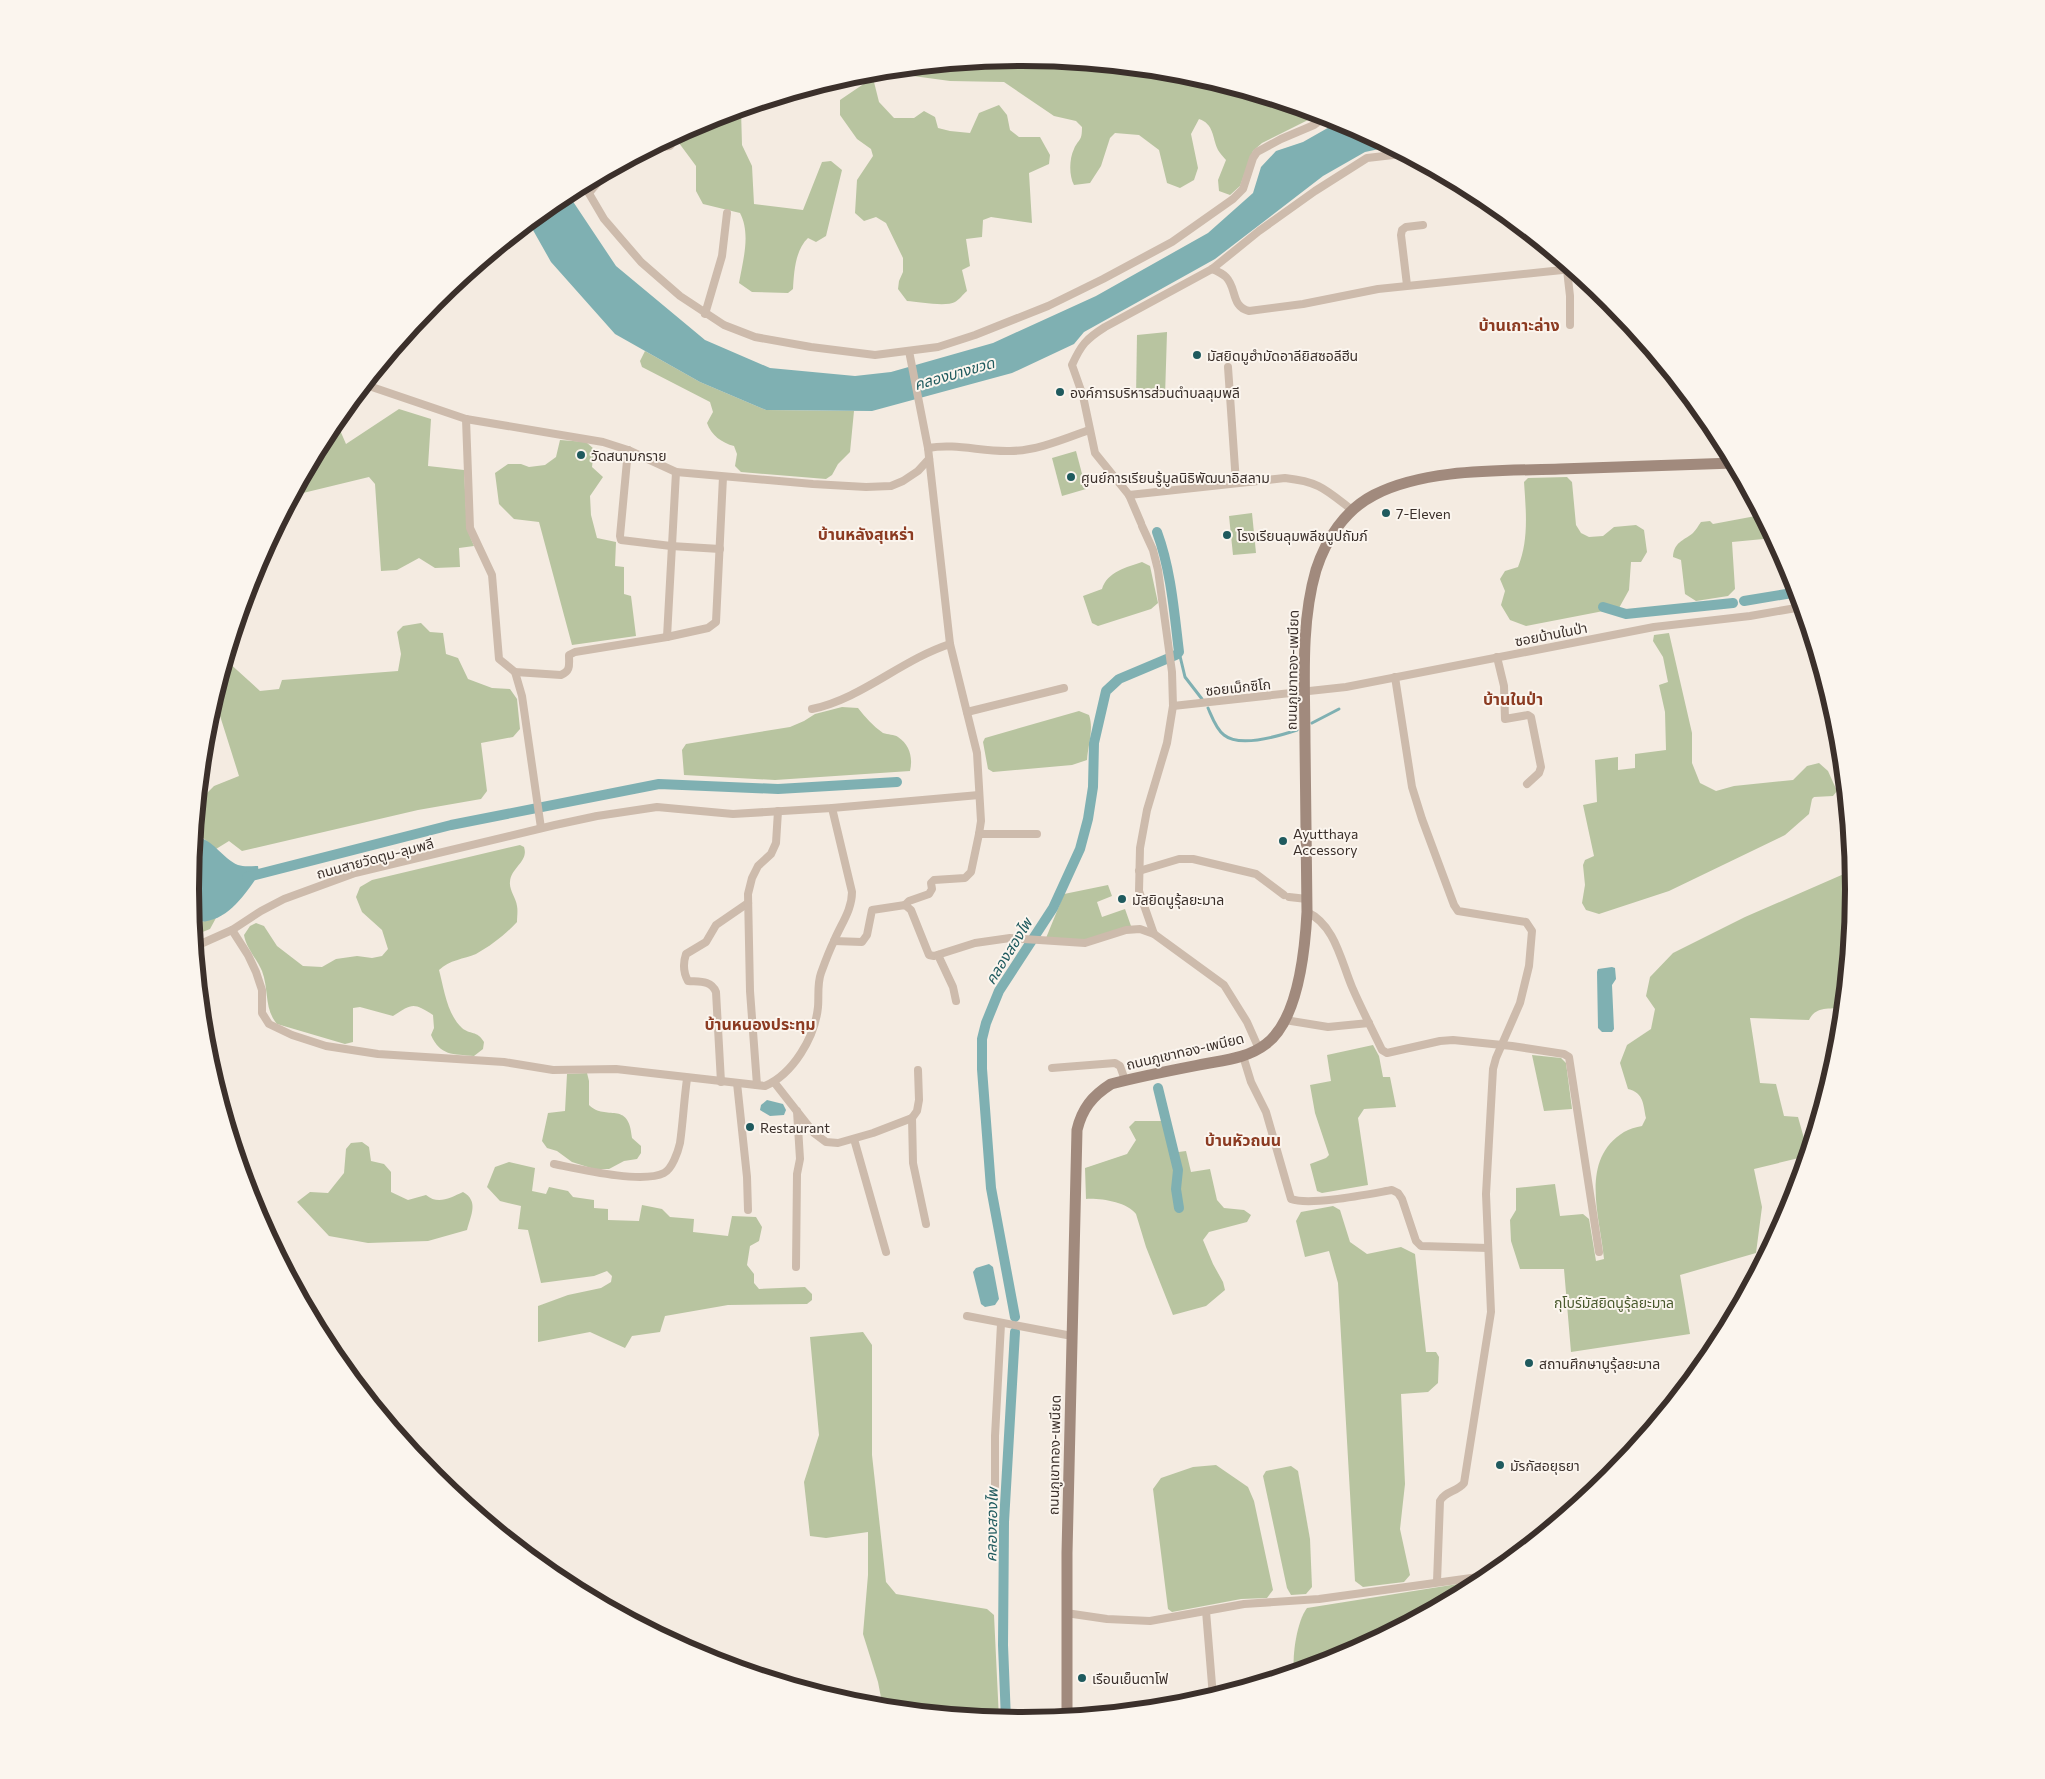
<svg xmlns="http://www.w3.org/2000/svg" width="2045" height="1779" viewBox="0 0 2045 1779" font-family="Commissioner,'Noto Sans Thai',sans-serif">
	<rect width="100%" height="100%" fill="#f4ebe1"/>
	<g fill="#b8c4a0">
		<path d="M1023,58L1185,74L1234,91L1238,90L1320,114L1262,143L1253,151L1240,186L1230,195L1219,191L1218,180L1226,160C1223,157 1220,153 1218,150C1212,137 1214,124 1199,119L1191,134L1198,168L1194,180L1180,188L1167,183L1159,150L1139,135L1115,133L1110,138L1101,166L1090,183L1074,185C1069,176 1069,159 1074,149C1079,138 1082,142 1082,127L1076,121L1054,116L1004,82L950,81L891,73L890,71Z"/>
		<path d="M874,82L879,102L894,118H914L924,111L935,117L938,128L950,131L970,133L979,113L999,105L1007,115L1010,130L1019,137H1040L1050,155L1049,164L1029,173L1032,223L991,217L983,220L982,237L966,239L970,266L962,270L967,291C963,294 959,300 955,302C946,307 919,302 907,301L898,289L899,281L903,272V258L886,223L876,217L864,221L855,213L857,180L873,156L871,149L857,139L840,115V100L865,83Z"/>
		<path d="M741,110L742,145L752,166L754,204L803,210L822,162L831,161L842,170L826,236L816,242L808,238C795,250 794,273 793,289L788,293L752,292L739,283C743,260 751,234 740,213L703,204L696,191V166L679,143C688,125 692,125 711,128L713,118Z"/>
		<polygon points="1167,332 1165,397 1136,397 1137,335"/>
		<path d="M645,351L700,382L766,410L854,411L850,452L838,464L832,475L826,479L741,472L735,466L737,454L734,446C722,443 711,435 707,423L713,412L710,402L642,367L640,361Z"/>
		<polygon points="399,409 431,419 428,466 464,470 467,529 474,546 459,548 460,567 435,568 419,558 397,570 381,571 375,484 369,477 303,493 292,502 288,520 276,529 336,421 346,444"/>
		<polygon points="560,440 586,442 594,449 592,467 603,477 590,496 591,515 597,538 616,542 615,566 624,567 624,594 631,596 636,636 572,645 539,522 514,519 499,504 495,473 508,464 521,464 529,467 545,465 556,457"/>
		<polygon points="1076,451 1086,489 1062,496 1052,458"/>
		<path d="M1567,477L1572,482L1576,525L1581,533L1589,537L1603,536L1614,527L1636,525L1644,530L1647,552L1641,562H1631L1629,590L1619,608L1526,626L1510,620L1501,605L1505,591L1500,579L1505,571L1518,567C1529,540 1526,511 1524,482L1528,478Z"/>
		<polygon points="1252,513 1256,553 1233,555 1229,516"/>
		<path d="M1761,515L1774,538L1732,542L1735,589L1728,596L1696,601L1685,594L1681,560L1673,557C1674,542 1683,541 1693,533C1696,530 1698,526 1701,522L1710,521L1713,524Z"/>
		<path d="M1142,562L1150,566L1158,603L1151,609L1098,626L1092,623L1083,596L1102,589C1107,572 1127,567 1142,562Z"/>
		<polygon points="421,623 430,632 443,633 446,654 458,658 468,679 492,688 510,689 517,699 520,729 513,737 481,743 487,791 481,799 418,810 242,851 229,841 216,849 202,837 205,795 214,786 239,776 215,700 227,661 260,691 279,689 282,680 398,671 401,654 397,632 403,626"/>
		<polygon points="1669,633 1692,733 1692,763 1700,783 1716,791 1734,786 1793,780 1807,766 1819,763 1828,771 1837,791 1833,796 1814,797 1812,799 1809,814 1785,835 1669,891 1599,914 1586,910 1582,903 1585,885 1583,865 1585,860 1594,856 1583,805 1597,802 1595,760 1618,757 1618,770 1635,768 1635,754 1666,750 1665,712 1659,685 1668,682 1663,657 1653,641 1654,635"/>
		<path d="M842,707L858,708C865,717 873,726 883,733C888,735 894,734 898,737C910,745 913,758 910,771L775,780L684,775L682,750L686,744L790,727L804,721L815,714Z"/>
		<path d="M1079,711L1089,715C1094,729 1088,745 1087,760L1072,765L993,772L988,769L983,742L985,738Z"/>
		<path d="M520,845L524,847C529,862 511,867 510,882C509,890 516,898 517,906C518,911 517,917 517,922C506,934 491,946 476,954C464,959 449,960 439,970C444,989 447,1014 462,1028C470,1035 477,1030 484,1042L483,1049L474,1056C453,1054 440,1056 431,1035L434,1028L433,1015C413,1002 412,1004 393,1016L360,1007L353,1008V1042L345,1044L277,1024C264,1009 269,989 262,971C257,959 246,948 244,935L250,926L256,923L264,926L277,946L303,966L322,967L336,959L357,956L372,958L382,956L388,949L382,930L362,912L356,897L360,887L372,880Z"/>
		<path d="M1853,870L1854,890L1843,1008C1828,1009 1816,1006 1809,1020L1750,1018L1760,1083L1776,1084L1784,1116L1798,1117L1805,1142L1803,1157L1754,1169L1762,1207L1756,1253L1680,1275L1690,1334L1571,1352L1564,1269H1520L1511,1241L1510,1220L1516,1210V1188L1555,1184L1560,1216L1583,1214L1589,1219L1596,1261L1604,1259C1600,1216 1579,1160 1624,1132C1629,1129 1636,1127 1642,1126L1646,1118C1643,1104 1644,1093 1628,1089L1620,1063L1627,1045L1651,1029L1655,1009L1646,996L1650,977L1673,953L1745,917Z"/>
		<polygon points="1108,885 1112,896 1097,902 1102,917 1125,909 1131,926 1085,941 1046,938 1064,894"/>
		<polygon points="216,918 210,929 195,935 194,921 201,922"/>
		<polygon points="1373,1045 1379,1056 1383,1077 1390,1077 1396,1107 1364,1109 1358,1118 1368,1185 1322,1193 1317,1191 1310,1164 1326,1158 1329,1155 1315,1113 1310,1085 1331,1081 1327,1055"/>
		<polygon points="1532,1055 1561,1058 1566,1063 1572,1109 1544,1111"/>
		<path d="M587,1073L589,1081V1105C606,1122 629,1099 632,1138L641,1146V1153L637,1159L624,1161L609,1169H594L572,1162L557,1151L547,1148L542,1141L548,1113L565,1111L567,1074Z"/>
		<path d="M1135,1121H1162L1171,1153L1186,1151L1191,1172L1210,1169L1217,1200L1224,1208L1244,1210L1251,1215L1247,1222L1209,1232L1203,1240L1213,1264L1223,1282L1225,1290L1206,1306L1173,1315L1146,1247L1136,1214C1127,1202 1100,1198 1086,1199L1085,1168L1127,1154L1136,1140L1129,1127Z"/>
		<path d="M362,1142L369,1147L371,1161L384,1164L391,1172V1192L408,1200L426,1195C438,1205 450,1198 463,1192C479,1201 471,1215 467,1230L428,1241L368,1243L329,1236L297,1202L310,1192L328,1193L344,1173L346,1149L351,1143Z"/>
		<polygon points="509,1162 535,1168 532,1191 546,1194 549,1187 568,1191 573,1197 594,1200 594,1208 608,1209 608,1220 639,1221 642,1205 662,1209 670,1217 694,1219 693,1232 728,1236 732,1216 756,1217 762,1227 759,1241 750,1246 747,1265 754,1274 754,1283 759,1289 805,1287 812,1294 812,1300 807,1304 728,1305 665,1316 660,1332 632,1336 625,1348 590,1332 538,1342 538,1306 568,1295 601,1288 611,1282 612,1276 607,1271 594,1276 541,1283 528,1230 518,1229 521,1206 500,1201 487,1187 495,1167"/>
		<polygon points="1333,1206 1340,1210 1350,1242 1367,1254 1401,1247 1415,1254 1426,1352 1436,1352 1439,1357 1438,1383 1428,1392 1401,1394 1405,1484 1400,1529 1410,1575 1404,1582 1363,1587 1355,1581 1338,1283 1329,1251 1305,1257 1296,1221 1301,1212"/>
		<polygon points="863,1332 872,1345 872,1455 886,1582 896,1594 987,1609 994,1615 999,1719 883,1708 878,1682 863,1634 868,1575 868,1532 826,1538 810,1536 804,1482 819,1435 810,1337"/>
		<polygon points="1216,1465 1248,1487 1254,1501 1273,1590 1267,1598 1241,1599 1172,1612 1168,1609 1153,1489 1161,1478 1193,1467"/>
		<polygon points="1291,1466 1298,1471 1310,1539 1312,1587 1306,1594 1291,1595 1287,1588 1263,1476 1266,1471"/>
		<path d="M1464,1583L1468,1587V1590L1341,1658L1294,1672C1292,1655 1297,1621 1307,1608Z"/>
	</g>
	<g fill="#7fb0b2">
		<polygon points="1340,121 1389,147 1365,152 1323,176 1215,259 1084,332 1074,344 1012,373 872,411 766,410 700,382 615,334 551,262 529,223 568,194 616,266 705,340 770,368 855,376 891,372 993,343 1096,296 1208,233 1253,193 1261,167 1276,151 1303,142"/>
		<path d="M196,837C212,838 223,859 238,865C244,867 251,866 258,866L259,874C244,896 224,926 194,921L191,889Z"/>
		<polygon points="1612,967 1615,968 1616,979 1612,985 1614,1029 1612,1032 1602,1032 1598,1028 1597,972 1598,969"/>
		<polygon points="767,1100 783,1104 786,1110 784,1115 770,1116 760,1110 761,1105"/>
		<polygon points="989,1264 993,1267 999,1299 995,1305 985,1307 981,1304 973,1272 976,1268"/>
	</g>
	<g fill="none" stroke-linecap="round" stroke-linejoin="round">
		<g stroke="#7fb0b2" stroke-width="3">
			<polyline points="1179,652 1185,677 1202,699"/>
			<path d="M1208,708C1212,717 1216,729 1224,735C1240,748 1279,736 1297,730"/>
			<polyline points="1312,723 1339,709"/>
		</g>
		<g stroke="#7fb0b2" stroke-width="10">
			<polyline points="1744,601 1798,592"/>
			<polyline points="1603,607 1626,614 1733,603"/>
			<polyline points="247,877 451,825 659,784 778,789 897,782"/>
			<polyline points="1158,1088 1178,1170 1176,1189 1179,1208"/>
			<path d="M1015,1317L991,1188L982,1069V1039L986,1023L999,991L1053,908L1080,849L1088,819L1093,787L1094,743L1106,691L1119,679L1176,655L1179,652C1174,611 1171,570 1157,532"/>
			<polyline points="1006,1720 1003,1645 1004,1522 1015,1332"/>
		</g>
		<g stroke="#cdbbac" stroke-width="8">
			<polyline points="653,148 670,146 678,135"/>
			<polyline points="584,185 604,219 641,262 680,296 724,325 755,337 811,347 875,355 938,347 975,335 1048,306 1103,279 1172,242 1233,199 1243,189 1253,158 1257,152 1281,139 1314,125 1326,116"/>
			<polyline points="589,193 605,174"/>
			<path d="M1212,269C1217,271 1222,273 1226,277C1237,288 1231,307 1249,311L1303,304L1378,289L1572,269"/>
			<polyline points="1567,270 1570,296 1570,325"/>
			<polyline points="1407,285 1401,235 1402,230 1406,227 1423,225"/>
			<polyline points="705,314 722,256 727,213"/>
			<path d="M909,351L928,448C956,443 982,452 1010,451C1036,451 1064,439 1089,430"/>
			<polyline points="1228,367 1236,483"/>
			<polyline points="366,385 466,419 603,442 628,450 676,472 813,484 866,487 891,486 903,481 918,471 929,459"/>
			<path d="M466,419L470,528L492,575L499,659L515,672L561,675C571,671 569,665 569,655L575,652L667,637L708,628L716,622L723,477"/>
			<polyline points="928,448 950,644 977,753 981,821 979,834 1037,834"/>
			<polyline points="1726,448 1726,464"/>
			<polyline points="628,450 620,536 621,540 671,546 720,549"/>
			<path d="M1129,495L1285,478C1320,482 1325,489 1352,510"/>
			<path d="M1141,523L1129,495L1095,453L1083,396L1072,365C1081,345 1086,339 1105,327L1212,269L1259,231L1315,191L1367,158L1402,154"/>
			<polyline points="1142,526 1153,550 1158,570 1172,672 1173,706 1167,743 1147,810 1140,848 1139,891 1154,934"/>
			<polyline points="667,637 676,472"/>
			<polyline points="1497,657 1504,686 1505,719 1528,715 1531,717 1541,767 1539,773 1527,784"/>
			<polyline points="515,672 522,696 541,828"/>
			<path d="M1395,677L1412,787L1422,819L1454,905L1458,911L1526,922L1532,931L1529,966L1520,1003L1496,1058L1493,1069L1486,1194L1491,1312L1464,1483C1457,1492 1445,1491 1440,1501L1437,1582"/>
			<polyline points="1173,706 1346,687 1654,627 1750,616 1802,607"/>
			<path d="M812,709C861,699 901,660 950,644"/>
			<polyline points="967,712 1064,688"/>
			<polyline points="1139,871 1179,859 1193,859 1256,874 1284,895"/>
			<polyline points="1289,897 1307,899"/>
			<polyline points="905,905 909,901 929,894 932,889 931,883 934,880 965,878 971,872 979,834"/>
			<path d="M1307,912C1335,925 1341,961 1352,987C1361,1008 1372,1029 1382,1050L1387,1053L1440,1041L1453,1040L1512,1046L1564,1054L1569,1057L1599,1252"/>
			<path d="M232,930L248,955L256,972L262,990V1013L269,1024L292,1035L326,1046L378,1054L504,1062L553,1070L616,1069L765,1086C793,1074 815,1037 818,1007C819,996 817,984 821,973C825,962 829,951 834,941C841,924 852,910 852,892L832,808"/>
			<polyline points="834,941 862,942 867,935 872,910 905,905 911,910 929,955 934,956 975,943 1010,938 1085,943 1126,930 1140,929 1154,934 1224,985 1247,1022 1259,1049"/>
			<polyline points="196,946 232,930 261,911 284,899 355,873 555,825 597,816 657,807 733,814 832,808 979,795"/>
			<polyline points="938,955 953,987 956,1001"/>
			<polyline points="1285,1020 1328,1027 1369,1023"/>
			<path d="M1243,1056L1251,1082L1266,1112L1291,1199C1310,1206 1369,1194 1392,1190L1398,1193L1402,1199L1416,1241L1421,1246L1488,1248"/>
			<polyline points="1052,1068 1115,1063 1120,1066 1125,1080"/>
			<path d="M721,1082L716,992C711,980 699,982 688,981C683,972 683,963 686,954L706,942L716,925L748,903"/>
			<polyline points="774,1082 814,1133 826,1142 838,1143 873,1133 912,1118 917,1111 919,1100 918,1070"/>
			<polyline points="737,1083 747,1177 748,1210"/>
			<polyline points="757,1085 750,991 748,894 752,878 758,866 771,854 776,843 778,811"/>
			<polyline points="912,1118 913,1163 926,1224"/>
			<polyline points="854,1139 886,1252"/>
			<path d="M554,1164C579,1169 642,1184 664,1173C672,1169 678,1152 680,1143C683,1122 684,1100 687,1079"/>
			<polyline points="796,1267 797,1174 800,1159 797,1111"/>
			<polyline points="967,1316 1072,1336"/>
			<polyline points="995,1486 995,1436 1001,1324"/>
			<polyline points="1206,1611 1213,1697"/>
			<polyline points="1066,1613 1107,1619 1150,1621 1244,1604 1319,1599 1493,1575"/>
		</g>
		<path stroke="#a18a7d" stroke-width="11" d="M1067,1717V1553L1077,1130C1082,1109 1092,1096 1111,1084C1141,1076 1173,1070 1204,1064C1225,1060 1248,1058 1266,1044C1298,1020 1305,950 1307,912C1306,856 1306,799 1305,743C1305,686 1300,625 1316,570C1326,539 1345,510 1374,495C1426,468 1502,471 1560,469C1618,467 1676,465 1734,463"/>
	</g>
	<g fill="#1f5a5e" stroke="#fbf5ee" stroke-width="2">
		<circle cx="1197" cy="355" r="5"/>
		<circle cx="1060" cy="392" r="5"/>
		<circle cx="581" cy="455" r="5"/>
		<circle cx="1071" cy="477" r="5"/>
		<circle cx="1386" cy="513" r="5"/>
		<circle cx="1227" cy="535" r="5"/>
		<circle cx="1283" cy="841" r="5"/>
		<circle cx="1122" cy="899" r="5"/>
		<circle cx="750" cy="1127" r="5"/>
		<circle cx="1529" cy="1363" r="5"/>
		<circle cx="1500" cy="1465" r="5"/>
		<circle cx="1082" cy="1678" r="5"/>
	</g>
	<g text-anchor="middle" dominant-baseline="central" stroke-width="4" stroke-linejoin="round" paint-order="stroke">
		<g font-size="14" fill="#3b302b" stroke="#fbf5ee" text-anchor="start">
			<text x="1207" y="355">มัสยิดมูฮำมัดอาลียิสซอลีฮีน</text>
			<text x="1070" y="392">องค์การบริหารส่วนตำบลลุมพลี</text>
			<text x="591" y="455">วัดสนามกราย</text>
			<text x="1081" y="477">ศูนย์การเรียนรู้มูลนิธิพัฒนาอิสลาม</text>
			<text x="1396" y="513">7-Eleven</text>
			<text x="1237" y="535">โรงเรียนลุมพลีชนูปถัมภ์</text>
			<text x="1293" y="833">Ayutthaya<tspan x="1293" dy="16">Accessory</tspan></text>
			<text x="1132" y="899">มัสยิดนูรุ้ลยะมาล</text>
			<text x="760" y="1127">Restaurant</text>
			<text x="1539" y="1363">สถานศึกษานูรุ้ลยะมาล</text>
			<text x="1510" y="1465">มัรกัสอยุธยา</text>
			<text x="1092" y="1678">เรือนเย็นตาโฟ</text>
		</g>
		<g font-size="14" fill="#3b302b" stroke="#fbf5ee">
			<text transform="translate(1551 634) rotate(-11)">ซอยบ้านในป่า</text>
			<text transform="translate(1292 670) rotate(-89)">ถนนภูเขาทอง-เพนียด</text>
			<text transform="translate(1238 687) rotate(-6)">ซอยเม็กซิโก</text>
			<text transform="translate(375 858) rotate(-15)">ถนนสายวัดตูม-ลุมพลี</text>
			<text transform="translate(1185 1051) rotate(-13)">ถนนภูเขาทอง-เพนียด</text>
			<text transform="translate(1054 1455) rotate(-89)">ถนนภูเขาทอง-เพนียด</text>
		</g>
		<g font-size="14" fill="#4a5a2e" stroke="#fbf5ee">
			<text x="1614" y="1302">กุโบร์มัสยิดนูรุ้ลยะมาล</text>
		</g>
		<g font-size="15" font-style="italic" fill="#1f5a5e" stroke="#fbf5ee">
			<text transform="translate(954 373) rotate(-16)">คลองบางขวด</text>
			<text transform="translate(1008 951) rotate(-58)">คลองสองไพ</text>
			<text transform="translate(991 1525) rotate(-89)">คลองสองไพ</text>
		</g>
		<g font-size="16" font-weight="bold" fill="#8c3b22" stroke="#fbf5ee">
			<text x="1519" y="324">บ้านเกาะล่าง</text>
			<text x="866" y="533">บ้านหลังสุเหร่า</text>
			<text x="1513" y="698">บ้านในป่า</text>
			<text x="760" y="1023">บ้านหนองประทุม</text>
			<text x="1243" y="1139">บ้านหัวถนน</text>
		</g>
	</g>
	<path d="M0 0H2045V1779H0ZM199 889a823 823 0 1 1 1646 0a823 823 0 1 1-1646 0Z" fill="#fbf5ee" fill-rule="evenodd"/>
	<path fill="none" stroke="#3b302b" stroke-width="6" d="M199 889a823 823 0 1 1 1646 0a823 823 0 1 1-1646 0Z"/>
</svg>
